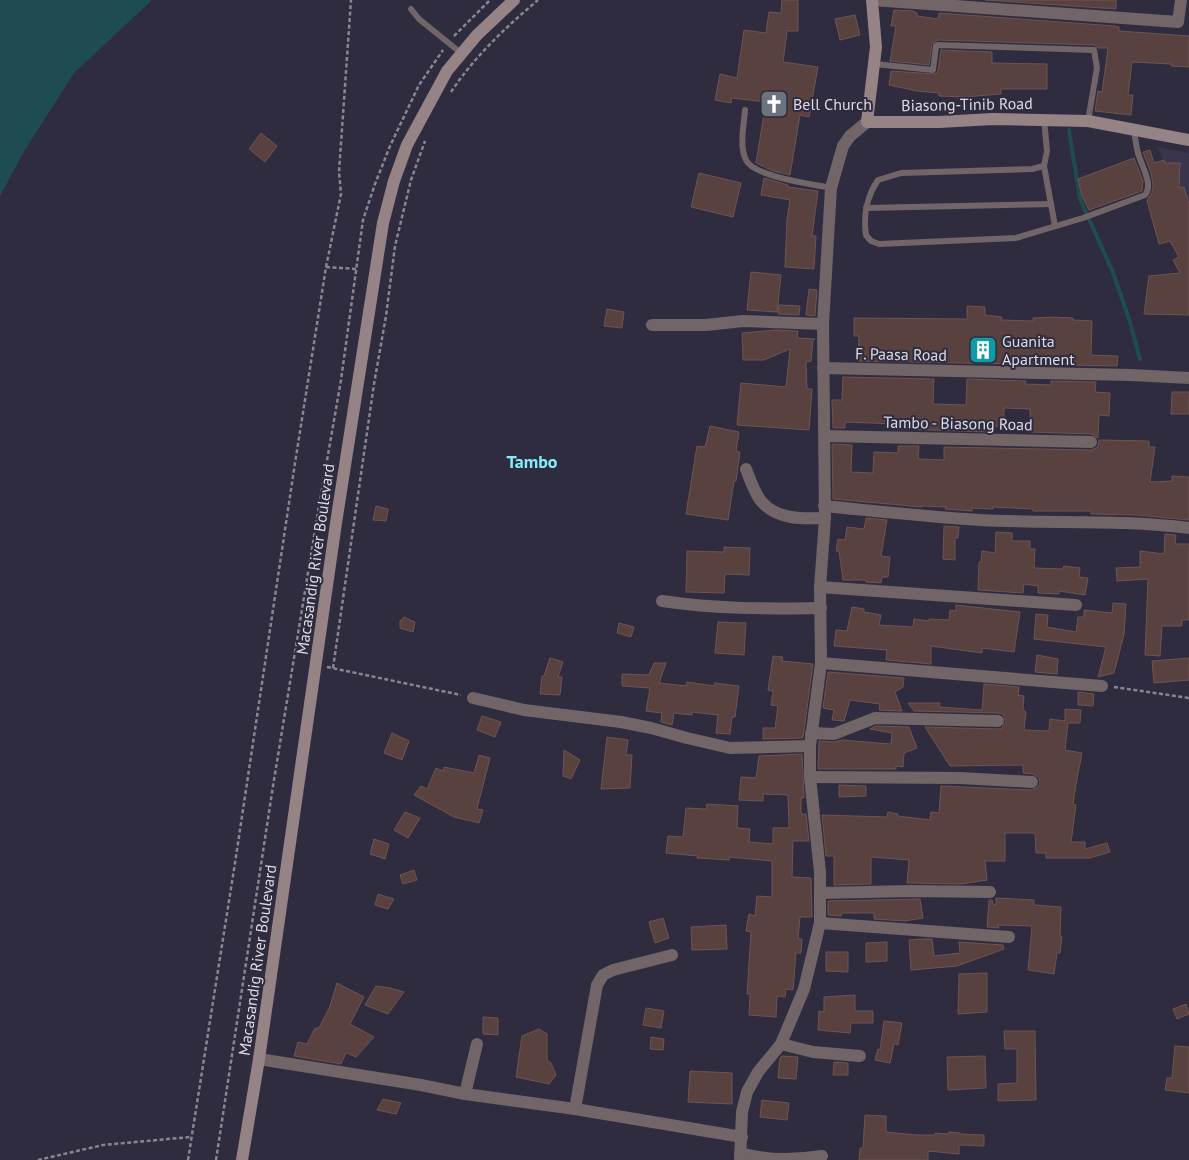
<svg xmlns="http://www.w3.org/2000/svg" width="1189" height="1160" viewBox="0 0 1189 1160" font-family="'PT Sans',sans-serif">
	<rect width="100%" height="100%" fill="#302c3f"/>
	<polygon fill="#3a354d" points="1157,147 1189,153 1189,237 1176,171 1168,168"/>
	<polygon fill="#1e4c53" points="0,0 152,0 74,73 23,153 0,196"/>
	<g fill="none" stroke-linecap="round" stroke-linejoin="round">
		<polyline stroke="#1e4c53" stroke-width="4" points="1069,130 1080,199 1112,270 1129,319 1140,359"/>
	</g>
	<g fill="#58413e" stroke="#6d5452">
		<polygon points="782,0 798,0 798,31 787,31 783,62 818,67 809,117 800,115 790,175 773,171 756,163 766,102 732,98 731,103 715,100 720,74 737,78 744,30 766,33 769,12 781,13"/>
		<polygon points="985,0 1116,0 1116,9"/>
		<polygon points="894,10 913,11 917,13 917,16 938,19 939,13 1115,26 1119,27 1119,31 1189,36 1189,67 1171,66 1171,64 1132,62 1128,95 1133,95 1131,115 1095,111 1098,91 1102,92 1108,48 1098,48 1094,45 938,40 932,44 929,65 890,61 896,26 891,26"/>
		<polygon points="855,15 860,35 840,40 835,19"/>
		<polygon points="941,50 992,52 992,63 1047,64 1047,89 1001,89 1001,94 964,97 939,96 939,93 917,91 889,85 891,71 935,74 938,71"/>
		<polygon points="261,133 277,146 265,162 249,149"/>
		<polygon points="1150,150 1154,163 1164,160 1165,163 1180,163 1179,188 1184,187 1189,204 1189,315 1144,314 1149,276 1180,273 1173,260 1179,257 1170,241 1159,244 1147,200 1152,193 1153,185 1151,173 1143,152"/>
		<polygon points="1134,158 1143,181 1142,191 1089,210 1082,196 1078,179"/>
		<polygon points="699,173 741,183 733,217 691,207"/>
		<polygon points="764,178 788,185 788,187 818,191 812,236 816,236 814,269 785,267 787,219 790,200 761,195"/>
		<polygon points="751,272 781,275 777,312 747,310"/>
		<polygon points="809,289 817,290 815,316 806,315"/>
		<polygon points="779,305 800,306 799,315 778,314"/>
		<polygon points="967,306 985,307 985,315 1002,317 1001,320 1033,321 1033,318 1053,317 1073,318 1073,320 1092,321 1091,355 1118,356 1117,366 858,361 859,336 854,336 854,318 967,319"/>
		<polygon points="607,309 624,312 622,328 604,326"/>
		<polygon points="776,330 798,331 797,338 815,339 813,340 811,361 806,362 807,389 812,389 809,430 737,425 741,383 786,387 790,349 764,360 743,360 742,333"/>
		<polygon points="843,377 934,379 933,404 966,405 967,379 1026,381 1025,384 1051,385 1051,381 1096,382 1095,392 1110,393 1109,416 1099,415 1098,438 1091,434 1030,432 1030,409 1004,408 1004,427 992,426 992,432 896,429 897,424 845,422 845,428 833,428 832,400 842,400"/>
		<polygon points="1172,392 1189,392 1189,414 1171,414"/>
		<polygon points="710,426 739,432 736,451 740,452 736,481 734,481 728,520 686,514 697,446 705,447"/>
		<polygon points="1099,440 1149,441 1149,447 1155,447 1150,482 1172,481 1172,476 1189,477 1189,520 1137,515 1091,514 1091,511 1033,511 1033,509 993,507 993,509 972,508 972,511 945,509 946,507 922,506 922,507 833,499 832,444 852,445 851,472 873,473 874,452 898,453 898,446 919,446 918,459 944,460 944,447 1091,450 1098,447"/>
		<polygon points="376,506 388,509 386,521 373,520"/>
		<polygon points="866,518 887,520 881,556 890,557 888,577 882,577 881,583 866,582 866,580 843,580 839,551 836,551 838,539 845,540 847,527 864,529"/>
		<polygon points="944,526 959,527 958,538 955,538 955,560 943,559"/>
		<polygon points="996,532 1012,533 1012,541 1030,541 1030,549 1035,549 1034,568 1063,569 1064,566 1080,568 1079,577 1088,578 1085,595 1059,591 1059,594 1038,593 1038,586 1024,584 1023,593 978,590 979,562 981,562 982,551 995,553"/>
		<polygon points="1165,534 1176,535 1175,544 1189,544 1189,620 1182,620 1182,626 1162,626 1160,656 1145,655 1148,579 1117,581 1116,568 1140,567 1140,551 1164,554"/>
		<polygon points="724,547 750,548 749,575 725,574 724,593 686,592 687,551 724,552"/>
		<polygon points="1113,603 1126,604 1124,634 1114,673 1098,677 1106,647 1034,639 1036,614 1048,615 1047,627 1076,632 1078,617 1084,617 1084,610 1112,613"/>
		<polygon points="956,605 1020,612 1014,652 982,648 982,653 931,646 931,664 886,660 887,650 834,646 836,630 847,631 852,607 864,609 864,612 881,615 879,625 913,627 914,619 929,621 929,619 949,620 950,610 956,611"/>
		<polygon points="404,617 415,622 413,632 400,628 400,621"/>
		<polygon points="718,622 746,623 744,655 715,653"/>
		<polygon points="619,623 634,627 631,637 617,633"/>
		<polygon points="1037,655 1058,659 1057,674 1035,672"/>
		<polygon points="773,656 783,657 782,661 813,664 803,738 763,739 763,728 775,728 778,706 771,705 773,691 768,690"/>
		<polygon points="550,658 563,662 558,677 562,677 560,695 540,694 542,676 544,676"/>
		<polygon points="1189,658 1189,680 1154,683 1152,661"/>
		<polygon points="654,663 666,663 659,683 686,686 687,682 714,686 715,683 739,686 735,717 732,717 730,734 716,733 718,715 692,712 692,715 674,713 672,725 661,722 662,713 646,711 650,688 622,686 622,674 649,675"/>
		<polygon points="828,672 904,678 903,687 895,692 902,711 879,710 880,704 850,700 844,721 832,720 834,710 823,708"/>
		<polygon points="984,684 1019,687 1018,695 1024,696 1023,710 1026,712 1024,730 1049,731 1050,719 1065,721 1065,709 1081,710 1080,723 1068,723 1065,750 1082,753 1076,784 1073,804 1076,805 1071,842 1085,842 1085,849 1107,843 1110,852 1090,858 1046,858 1046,853 1036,853 1035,833 1005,833 1005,861 985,861 987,880 961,884 907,883 909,860 871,857 871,884 834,885 834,856 826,856 822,815 887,817 888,812 898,814 898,816 930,820 931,812 939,813 941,786 1032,790 1038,787 1040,783 1039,778 1033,774 1023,773 1023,765 950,766 925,727 998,729 1002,728 1006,722 1003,714 998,713 914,711 908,703 940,703 939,707 982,710"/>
		<polygon points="1078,692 1094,694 1093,706 1078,705"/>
		<polygon points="482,716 501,722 495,737 477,730"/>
		<polygon points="876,726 909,727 917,748 904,753 903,767 896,766 896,769 818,769 819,741 834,742 842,740 891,744 892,733 870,729"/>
		<polygon points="392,733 409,741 402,760 384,753"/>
		<polygon points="607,737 628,740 626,755 632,755 630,788 601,789"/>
		<polygon points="564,750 580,760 571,779 563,776"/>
		<polygon points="802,754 804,798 801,798 801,814 806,814 809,841 793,841 792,877 811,878 812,917 800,917 798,939 802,939 801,953 796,953 793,990 786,989 785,997 777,996 776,1017 749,1015 750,994 747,994 751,932 746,931 749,914 755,916 757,896 772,897 772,861 729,857 729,860 697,858 698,856 666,853 668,836 683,837 686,808 706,809 707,804 738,806 737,828 750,829 749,842 773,844 773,828 789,828 788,795 763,794 763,801 739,800 741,777 756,778 759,756"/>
		<polygon points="479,755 490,758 477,809 483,810 479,823 454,817 414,795 421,786 427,789 436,768 443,771 444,767 474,773"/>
		<polygon points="839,785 866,786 866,796 839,797"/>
		<polygon points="405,812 420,818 408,838 394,830"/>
		<polygon points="374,839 389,844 385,859 370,854"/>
		<polygon points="414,870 417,880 403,884 400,875"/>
		<polygon points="378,894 394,899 388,909 375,905"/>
		<polygon points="996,898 1034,900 1034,905 1061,907 1060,936 1062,937 1060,953 1057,953 1054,974 1028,970 1032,926 998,925 999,928 987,927 989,900 992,900 993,904 996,905"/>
		<polygon points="920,899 923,918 905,921 874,919 874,913 842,913 841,916 828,915 828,901"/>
		<polygon points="663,918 669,938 655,943 649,922"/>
		<polygon points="726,925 727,949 692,950 691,927"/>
		<polygon points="924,939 932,939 934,956 960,953 959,942 1003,945 1004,949 957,966 911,970 909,940"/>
		<polygon points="887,942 887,961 866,962 866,943"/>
		<polygon points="826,952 848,952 848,972 826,971"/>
		<polygon points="987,973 987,1012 958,1014 959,974"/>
		<polygon points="337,983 364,997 350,1024 374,1037 356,1057 346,1053 341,1064 294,1056 298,1042 307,1044 315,1028 319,1028 330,1006"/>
		<polygon points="376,986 390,988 404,992 388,1014 365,1005"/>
		<polygon points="855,995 855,1011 873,1011 873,1023 851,1023 850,1033 818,1030 819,1011 824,1012 824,997"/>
		<polygon points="1186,1004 1189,1014 1177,1019 1173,1009"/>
		<polygon points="646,1008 664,1011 661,1028 643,1025"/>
		<polygon points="483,1017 498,1018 498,1035 483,1034"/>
		<polygon points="884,1021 902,1023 898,1045 894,1044 890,1063 875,1060 878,1049 880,1050"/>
		<polygon points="539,1029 547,1034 547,1060 551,1063 556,1075 549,1084 516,1077 522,1036"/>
		<polygon points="1004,1031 1035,1031 1036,1100 998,1101 998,1084 1017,1083 1017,1049 1005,1049"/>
		<polygon points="651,1037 664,1039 663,1050 650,1049"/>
		<polygon points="1175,1046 1189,1047 1189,1093 1165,1090 1167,1078 1172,1078"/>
		<polygon points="782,1056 798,1057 796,1079 778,1078 780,1058"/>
		<polygon points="985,1056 986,1088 948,1090 947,1057"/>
		<polygon points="834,1062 848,1063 848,1075 833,1075"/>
		<polygon points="690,1071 732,1073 732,1104 688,1102"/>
		<polygon points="383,1099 401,1103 396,1114 377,1110"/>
		<polygon points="762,1100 789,1103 787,1120 760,1117"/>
		<polygon points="865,1115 886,1116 886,1132 916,1135 935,1135 935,1133 949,1134 949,1132 960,1133 960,1134 984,1135 984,1146 959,1145 959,1154 928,1151 928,1160 859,1160 860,1148 863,1148"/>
	</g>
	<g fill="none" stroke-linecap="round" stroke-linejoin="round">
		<g stroke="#888695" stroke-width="2.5" stroke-dasharray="4 2.5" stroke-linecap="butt">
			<polyline points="454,36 490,0"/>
			<path d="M451,92C474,57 506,27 538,0"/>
			<polyline points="326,267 356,269"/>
			<polyline points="327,667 461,695"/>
			<polyline points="333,668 374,384 386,316 395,246 411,180 425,141"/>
			<polyline points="1114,687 1189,698"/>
			<polyline points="38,1160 103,1145 190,1137"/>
			<polyline points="188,1160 235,863 295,463 326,267 341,194 339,172 351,0"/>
			<polyline points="216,1160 273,786 317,518 341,380 363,220 375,184 390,146 419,85 443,50"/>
		</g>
		<g stroke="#716567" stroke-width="6">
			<polyline points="411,9 419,19 461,53"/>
			<polyline points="875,64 933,70 936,46 938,45 1094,50 1097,68 1088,121"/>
			<path d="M745,110C744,125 739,146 746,160C754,177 813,184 831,188"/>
			<path d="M1044,119L1047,151L1044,166L1032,169L901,173L878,180C867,196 863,216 866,235L871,241L879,244L1016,238L1083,218L1145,195C1154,185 1141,165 1138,153C1136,146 1135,137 1134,129"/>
			<polyline points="1044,166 1055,226"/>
			<polyline points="866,208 1051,204"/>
		</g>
		<g stroke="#716567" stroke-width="12">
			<polyline points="872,0 1178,22 1181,0"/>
			<polyline points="652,325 706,325 743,321 823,324"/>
			<polyline points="823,368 1131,375 1189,378"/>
			<polyline points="825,436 1091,442"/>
			<path d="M746,469C750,479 754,492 761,501C777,520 803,519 825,518"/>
			<path d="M824,506C876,511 928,517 980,520C1050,524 1119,519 1189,528"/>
			<polyline points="820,587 1076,605"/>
			<path d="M662,601C715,609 768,609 821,608"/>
			<polyline points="821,663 1102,686"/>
			<polyline points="473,698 524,710 621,722 651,728 687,738 730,748 810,746"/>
			<polyline points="811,733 834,734 875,718 998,721"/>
			<polyline points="810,777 960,778 1032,782"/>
			<polyline points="820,893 912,891 990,892"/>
			<polyline points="820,923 1009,937"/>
			<polyline points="781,1044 813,1052 860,1056"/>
			<polyline points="259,1059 421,1085 465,1094 575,1109 742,1137"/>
			<polyline points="465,1094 477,1044"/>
			<polyline points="575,1109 597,985 603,975 613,970 672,955"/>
			<path d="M740,1153C765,1160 796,1160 822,1156"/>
			<polyline points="740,1160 742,1112 747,1092 758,1072 781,1044 804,989 820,923 820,872 810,777 810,746 821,663 820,587 825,518 823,324 831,188 843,146 850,136 867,122"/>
		</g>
		<g stroke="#958386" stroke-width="12">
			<polyline points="872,0 876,47 867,122 939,122 993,119 1088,121 1189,140"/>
			<polyline points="242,1160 259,1059 336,523 383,223 394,181 407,145 447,71 477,35 514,0"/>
		</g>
	</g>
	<defs>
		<symbol id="church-square" viewBox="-11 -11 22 22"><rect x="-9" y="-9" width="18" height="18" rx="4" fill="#6b7280" stroke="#302c3f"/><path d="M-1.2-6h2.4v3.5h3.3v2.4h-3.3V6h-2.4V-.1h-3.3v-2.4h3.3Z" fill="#fff"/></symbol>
		<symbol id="building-square" viewBox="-11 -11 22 22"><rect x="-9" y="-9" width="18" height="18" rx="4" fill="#0f9aa8" stroke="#302c3f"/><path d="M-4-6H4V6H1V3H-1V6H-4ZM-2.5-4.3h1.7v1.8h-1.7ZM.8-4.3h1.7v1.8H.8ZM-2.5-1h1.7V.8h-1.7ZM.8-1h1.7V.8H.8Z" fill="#fff"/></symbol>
	</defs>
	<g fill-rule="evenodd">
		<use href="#church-square" x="758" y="88" width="32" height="32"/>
		<use href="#building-square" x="967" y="334" width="32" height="32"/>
	</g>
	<g text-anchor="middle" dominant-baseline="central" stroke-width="4" stroke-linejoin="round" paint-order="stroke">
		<g font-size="16" fill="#dcdbe7" stroke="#302c3f" text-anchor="start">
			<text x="793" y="104">Bell Church</text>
			<text x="1002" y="341">Guanita<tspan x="1002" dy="18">Apartment</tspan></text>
		</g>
		<g font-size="16" fill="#dcdbe7" stroke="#302c3f">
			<text transform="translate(967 104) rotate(-1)">Biasong-Tinib Road</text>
			<text transform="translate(901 354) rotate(1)">F. Paasa Road</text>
			<text transform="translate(958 423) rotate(1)">Tambo - Biasong Road</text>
			<text transform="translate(315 559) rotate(-82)">Macasandig River Boulevard</text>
			<text transform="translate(257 960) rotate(-82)">Macasandig River Boulevard</text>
		</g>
		<g font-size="18" font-weight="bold" fill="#84edfc" stroke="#302c3f">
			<text x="532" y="461">Tambo</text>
		</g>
	</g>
</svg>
